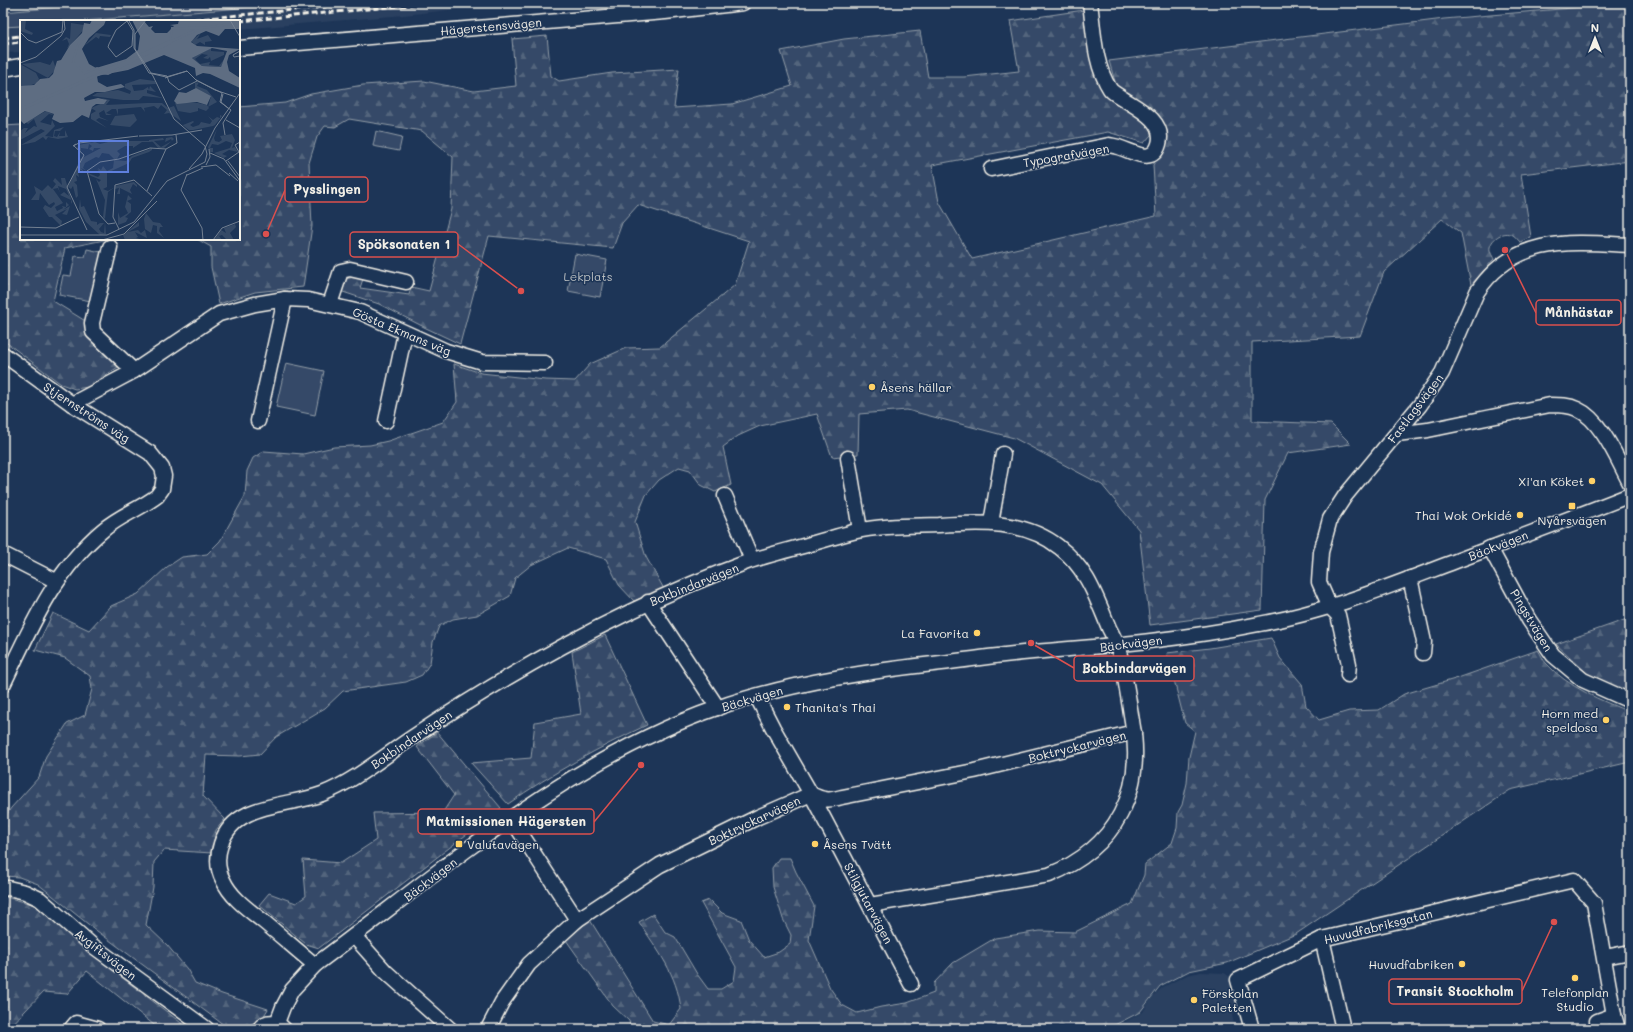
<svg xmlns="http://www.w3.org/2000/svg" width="1633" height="1032" viewBox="0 0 1633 1032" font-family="Mali,sans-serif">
	<defs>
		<pattern id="forest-firs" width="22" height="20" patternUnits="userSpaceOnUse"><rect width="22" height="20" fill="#354a67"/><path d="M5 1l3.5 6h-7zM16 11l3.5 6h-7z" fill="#53657d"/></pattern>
	</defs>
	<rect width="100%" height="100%" fill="#1d3557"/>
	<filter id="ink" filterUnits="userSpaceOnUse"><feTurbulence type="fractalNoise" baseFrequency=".025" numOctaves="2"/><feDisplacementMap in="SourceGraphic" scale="8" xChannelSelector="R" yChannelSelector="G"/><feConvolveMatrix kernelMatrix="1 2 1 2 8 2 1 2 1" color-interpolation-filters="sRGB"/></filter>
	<g filter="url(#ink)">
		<g fill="#2a4060">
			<polygon points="302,3 511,3 404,15 239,29 239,21 82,21"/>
			<polygon points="21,26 21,52 3,53 3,27"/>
			<polygon points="1201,972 1224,973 1229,976 1232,979 1239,1007 1232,1015 1235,1029 1112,1029 1143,1012 1152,997 1163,987 1187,975"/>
		</g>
		<g fill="#354a67" stroke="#949ea8">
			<polygon points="107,3 302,3 82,21 21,21 21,26 3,27 3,12"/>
			<polygon points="376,131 402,137 399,151 373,146"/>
			<polygon points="87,249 101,252 91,301 59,295 63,275 71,276 75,256 85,257"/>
			<polygon points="575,254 607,260 600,297 568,291"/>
			<polygon points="286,363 324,371 315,415 276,407"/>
		</g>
		<g fill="url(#forest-firs)" stroke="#949ea8">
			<path d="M1630,3V161L1521,174L1531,237L1520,242C1518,240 1515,236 1513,235C1504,230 1492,238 1490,247C1489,251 1492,255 1494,259L1471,285L1461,233L1442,219L1384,272L1360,336L1252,342V421L1331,424L1351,444L1288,453L1265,500L1262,610L1150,625L1139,530L1102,485L1014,438L907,410L859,414L858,454L832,457L817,414L760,426L738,436L723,447L731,485L715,492L701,485L690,470L679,467L659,480L646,495L635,522L646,557L664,589L634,601L619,585L606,559L568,548L531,565L515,578L510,596L477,615L453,619L439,626L433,642L430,663L422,675L406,682L343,691L325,708L276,737L260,754L240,756L206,755L203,796L225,819L216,830L212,853L164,850L154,862L153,887L146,925L167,945L187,969L195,983L222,994L268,1009L260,1022L240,1027L224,1025L93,928L38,884L19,877L3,876V820L11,808L39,777L46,756L67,724L85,715L92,689L90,676L65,658L35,650L53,613L89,630L111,606L138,594L167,567L182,557L207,554L220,541L245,496L247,471L253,458L264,451L303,454L334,447L370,445L388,441L443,422L457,402L454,364L481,373L545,380L575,381L590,364L626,348L660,347L735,285L749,241L638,205L622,223L613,248L489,236L460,344L426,328L379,304L340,291L343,280L353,277L363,279L360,288L409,295L411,287L429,291L451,209L453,157L422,131L349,119L335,127L325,126L317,137L309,163L312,226L303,287L255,292L219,304L211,267V247L197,239H239V107L285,103L311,94L363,85L424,81L474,91L516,86L512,39L547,36L551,76L559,81L612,73L679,69L674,108L732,104L792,86L781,51L844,39L920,31L928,77H964L1019,71L1010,21L1084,10L1107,91L1151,126V135L1144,143L1108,132L932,165L939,202L972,259L1156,216L1153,165L1162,151L1165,138L1163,123L1151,111L1116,85L1109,61L1444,19Z"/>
			<polygon points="21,125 21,239 109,239 65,248 53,301 87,322 121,365 88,387 75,389 61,384 3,340 3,126"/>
			<polygon points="1630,618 1630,693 1604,683 1587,673 1556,644"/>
			<path d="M605,635L647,725C598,748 552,773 508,804L471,763L531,758L535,722L581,714L572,652Z"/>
			<path d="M1271,638L1280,658L1302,684L1306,706L1319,720L1349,711L1379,710L1404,694L1455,679L1538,650C1541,654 1543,660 1546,663C1567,687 1602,701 1630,712V762L1510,790L1296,934L1227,963L1189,971L1160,986L1140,1012L1107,1029H631L629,1021L613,1006L566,940L590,920L653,1021L669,1025L681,1009C677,974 658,951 639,922L653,914L665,932L675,937L697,974L708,989H721L734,981L736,967L701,903L709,900L722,913L741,920L749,940L764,957L779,952L790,944L791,935L783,919L773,887L772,868L779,858H790L796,872L814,906L809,940L830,988L842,1005L857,1013L881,1007L907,1003L934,993V983L953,963L995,938L1040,931L1075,932L1132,904L1144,875L1145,864L1172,843L1177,828L1178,812L1182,805L1187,783L1189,757L1195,731L1185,723L1167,653L1210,648Z"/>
			<polygon points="437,732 501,808 319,948 306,944 259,905 269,893 296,903 306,896 303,860 341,863 376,840 373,813 443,812 454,795 417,747"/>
			<polygon points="6,897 32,904 50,915 89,952 189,1029 159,1029 87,971 67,994 43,992 8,1029 3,1029 3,898"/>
		</g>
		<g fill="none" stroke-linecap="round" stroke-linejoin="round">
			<defs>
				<g id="minor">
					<polyline points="239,48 665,12 743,3"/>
					<polyline points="3,69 21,66"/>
					<path d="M991,169L1109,145C1113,146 1117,146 1121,148C1134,152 1153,165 1159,144C1166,120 1135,107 1119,96C1116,94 1112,92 1110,89C1094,65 1094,31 1090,3"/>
					<polyline points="110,247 92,323 93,332 134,371"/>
					<polyline points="330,304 341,271 350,269 406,282"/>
					<path d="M3,354L72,404L150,453L162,468L164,476L162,489L157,496C140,509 119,516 103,530C54,571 30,629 3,685"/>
					<polyline points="72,404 134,371 219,314 255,304 285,299 308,300 360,312 446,351 482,362 545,363"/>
					<polyline points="258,421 285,299"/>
					<polyline points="386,421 405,333"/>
					<path d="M1397,434L1428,430L1550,405C1560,405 1569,405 1577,409C1602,420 1618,461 1630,483"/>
					<polyline points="848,458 860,530"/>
					<polyline points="725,496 752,560"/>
					<polyline points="991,523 1003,454"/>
					<polyline points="1490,548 1529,620 1553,655 1583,680 1630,701"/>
					<polyline points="3,554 56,581"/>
					<polyline points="1410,578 1424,642 1423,653"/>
					<polyline points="648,602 718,708"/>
					<path d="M1348,675L1349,664L1338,615L1330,607L1319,582L1321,552L1330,519L1345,496L1420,405L1442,373L1477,292C1515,235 1571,242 1630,245"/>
					<polyline points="757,697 773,728 811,794 911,984"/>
					<polyline points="511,818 577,920"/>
					<polyline points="3,889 8,888 25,892 40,899 93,946 207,1029"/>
					<polyline points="354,936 385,971 450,1029"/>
					<polyline points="1322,939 1343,1029"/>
					<polyline points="1605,957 1630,952"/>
					<path d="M315,965C298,951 281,936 264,922C249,910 231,898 223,880C217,869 217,856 221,844C234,802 288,807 322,794C353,782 382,758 410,739C516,668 629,605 750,561C769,555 788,550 807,545C824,540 841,535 857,531C883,525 912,526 939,525C980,522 1025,520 1059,547C1087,568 1096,597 1109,628C1112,634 1116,641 1118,648C1125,672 1128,696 1132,721C1145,791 1116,848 1049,875L870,905"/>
					<polyline points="1614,1015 1618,1029"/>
					<path d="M277,1023L283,1007L292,990L315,965C442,871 565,761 717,708C785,684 861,672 933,664C966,660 999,655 1033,652C1108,646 1185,639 1259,624C1327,612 1392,585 1456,561C1514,539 1573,518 1630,495"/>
					<polyline points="71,1029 76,1023 98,1029"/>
					<path d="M259,1029C266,1020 276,1020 284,1029"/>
					<path d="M488,1029L502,1002L529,964L577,920L660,865L758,817L811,794C823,800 829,801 842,797L974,771L1134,732"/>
					<polyline points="1252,1029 1238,980 1322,939 1574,880 1594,903 1614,1015 1597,1021"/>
				</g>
			</defs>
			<use href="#minor" stroke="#f4f1e8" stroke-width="17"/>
			<use href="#minor" stroke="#1d3557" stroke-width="14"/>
			<g stroke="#f4f1e8" stroke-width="3" stroke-dasharray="6 3" stroke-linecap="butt">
				<polyline points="177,21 366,3"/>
				<polyline points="239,21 432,3"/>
				<polyline points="3,38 21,36"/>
				<polyline points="3,44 21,42"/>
			</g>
		</g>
	</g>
	<g fill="#ffd166" stroke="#1d3557" stroke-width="1.5">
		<circle cx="872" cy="387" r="4"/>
		<circle cx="1592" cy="481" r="4"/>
		<rect x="1568" y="502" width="8" height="8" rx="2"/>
		<circle cx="1520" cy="515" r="4"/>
		<circle cx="977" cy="633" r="4"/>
		<circle cx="787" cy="707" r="4"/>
		<circle cx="1606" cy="720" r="4"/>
		<rect x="455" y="840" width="8" height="8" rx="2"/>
		<circle cx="815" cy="844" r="4"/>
		<circle cx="1462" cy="964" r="4"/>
		<circle cx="1575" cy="978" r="4"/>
		<circle cx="1194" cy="1000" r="4"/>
	</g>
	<g text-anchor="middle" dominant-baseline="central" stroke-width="3" stroke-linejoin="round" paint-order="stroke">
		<g font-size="12" fill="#f4f1e8" stroke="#1d3557">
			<text transform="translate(491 26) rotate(-5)">Hägerstensvägen</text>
			<text transform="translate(1066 155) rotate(-10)">Typografvägen</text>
			<text transform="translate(402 331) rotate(23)">Gösta Ekmans väg</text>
			<text transform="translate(1415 408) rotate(-53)">Fastlagsvägen</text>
			<text transform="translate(87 412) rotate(33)">Stjernströms väg</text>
			<text transform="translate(1498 545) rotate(-21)">Bäckvägen</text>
			<text transform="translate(694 584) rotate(-22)">Bokbindarvägen</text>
			<text transform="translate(1532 620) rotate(59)">Pingstvägen</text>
			<text transform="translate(1131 643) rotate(-7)">Bäckvägen</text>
			<text transform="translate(752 698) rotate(-16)">Bäckvägen</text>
			<text transform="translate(411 739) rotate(-34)">Bokbindarvägen</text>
			<text transform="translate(1077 746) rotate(-14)">Boktryckarvägen</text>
			<text transform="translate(754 820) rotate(-25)">Boktryckarvägen</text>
			<text transform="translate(430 879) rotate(-37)">Bäckvägen</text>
			<text transform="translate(869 903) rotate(62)">Stilgjutarvägen</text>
			<text transform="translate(1378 926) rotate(-14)">Huvudfabriksgatan</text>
			<text transform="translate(106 954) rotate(38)">Avgiftsvägen</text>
		</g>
		<g font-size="12" fill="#bbbfc1" stroke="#1d3557">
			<text x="588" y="276">Lekplats</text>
		</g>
		<g font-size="12" fill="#f4f1e8" stroke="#1d3557" text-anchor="start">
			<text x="880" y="387">Åsens hällar</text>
			<text x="1584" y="481" text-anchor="end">Xi'an Köket</text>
			<text x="1512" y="515" text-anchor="end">Thai Wok Orkidé</text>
			<text x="1572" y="520" text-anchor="middle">Nyårsvägen</text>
			<text x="969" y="633" text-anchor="end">La Favorita</text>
			<text x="795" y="707">Thanita's Thai</text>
			<text x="1598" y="713" text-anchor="end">Horn med<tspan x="1598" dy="14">speldosa</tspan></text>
			<text x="467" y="844">Valutavägen</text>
			<text x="823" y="844">Åsens Tvätt</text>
			<text x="1454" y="964" text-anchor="end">Huvudfabriken</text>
			<text x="1575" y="992" text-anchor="middle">Telefonplan<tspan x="1575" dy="14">Studio</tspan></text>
			<text x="1202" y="993">Förskolan<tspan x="1202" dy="14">Paletten</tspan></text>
		</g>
	</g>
	<g transform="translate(20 20)">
		<rect width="220" height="220" fill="#1d3557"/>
		<path d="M191,28V31L204,32V35L191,41L190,37L188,39L183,38L188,35L182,34L175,39L180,44L190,42L189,45L199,46L205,38L201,47L182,46L172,38ZM0,44L16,53L19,59L17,63L6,67L0,66ZM179,62L177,66L187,70L197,82L188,87L191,76L175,68V63ZM114,94L117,100L110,107L90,105L95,96Z" fill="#354a67"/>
		<path d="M0,0H6L5,9L13,13L12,15L0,11ZM51,3L64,5L65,8L47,29L49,24L47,19L42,21L46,17L50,19ZM76,13L91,15L90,17L80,16L79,19L76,17L64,26ZM181,13L177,19L188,15L192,21L185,22V25L180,22L175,25L171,21ZM33,40L36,49L28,58L2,44L20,42L30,45ZM120,59L135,61L136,64L112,65L114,71L123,70L128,67L129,70L130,66L136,72L127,70V73L143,78L123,76L119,80H103L72,76L77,73L98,70L110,74L111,71L105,68V64ZM81,78L90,80L86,85L127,83H142L148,88L154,86L161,101L149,93L144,94L147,90L141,85L138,89L134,86L124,88L125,92L121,87L98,89V95L96,89H92L86,93L92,95H86L84,90L79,93L80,97L89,101L79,98L76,100L87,108L71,99V94L76,91L71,88L87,81ZM155,83H178L187,85L189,88L186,91L178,88V91L170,93L158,91ZM26,91L34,95L29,94L20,102L31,105L32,100L35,106L25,116L33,117L34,110L44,107L40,111H35L34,116L37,117L40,112L39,116H45V110L48,117L38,119L28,117L26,120L23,117L15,122L1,125L25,111L21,109L0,120V111L4,108H8L5,113L14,106L17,107L14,99L8,104L6,102ZM200,95L202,96L195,105L193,106L173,110H169L160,103L163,105L173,101L174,102L170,105L173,107L179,105L181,102L190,104L192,101L188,96L193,100L197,97L200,98ZM197,109L193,121L194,118L195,121L199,122L202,120L200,116L212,114L215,120L212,128L215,127L218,132L209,130L202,134L207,136L204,138L194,133L210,128L212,123L206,121L198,125L192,124L190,128H193V132H190L188,127ZM152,117L154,119L144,128H138L133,122L130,121L132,122H122L113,128V126H105L97,131L100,134L97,139H94L89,134L82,133L79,138L76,137L65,143L63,148L67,151L61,148L65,153L61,150L58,152L59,157L56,155L57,161L54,162L57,165L58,176L56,178L53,166L51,169L48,167L60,139L81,128H74L73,131L69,129L72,126L69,124L68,129L61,128V132L57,129L58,125L75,122L80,124L92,121H129V120L143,118L144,120L134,121L141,127L152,121L151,119L145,122L146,118ZM132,128V130L129,132L112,138L109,143L87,153V167L83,169L88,171L95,167L88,172L85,199L83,197L85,180L76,159L79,162L81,160L71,156L68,153L78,157L80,155L77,148L79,151L78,148L81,150L83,146L87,151L93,148L94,140L106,141L112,136ZM35,158L42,165L41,158H45L52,182L51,184V180L40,175L44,172L49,176L46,169L38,166L40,173L38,168L33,169L43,183L35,187L37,191L43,188L42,186L46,187V182L49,185L43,190L50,186L47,195L42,194L47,189L35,195L42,201L41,206L32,197H29L23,188L25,185L31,188L35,184L34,182L29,185L20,173L19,180H11L16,173L14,166L22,171L28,165L32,169L36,164L33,161ZM114,162L117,165V167L113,164L110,170L112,174L100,168V174H97L99,168L95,169V166ZM108,175L112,179L107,181L111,184V192L105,197L108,198L106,202L98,205V192L100,198L108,193L105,187ZM60,179L61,187L64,186L71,201L77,202V205L80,203H84L79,209L81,212L84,213L85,202L86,214L80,215L66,202L59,189ZM126,193L133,202L140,203L143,207H140L139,211L144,218L137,213V206L133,205L131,213L125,209L124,199ZM119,202V206L108,212L118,210L121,213L125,210L127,218L115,212L118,217L116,218L120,219L105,220L103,215ZM215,204L216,207L210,213L214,220H207L202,215L199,216L202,220H194L201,210L206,213L204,208Z" fill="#354a67"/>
		<path d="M72,0H86L84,5L69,18L62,29L69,44L76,48L106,39L118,30L120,16L112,0H123L129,7L133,6L131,9L135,13H147L154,6L150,5L158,4L159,0H220V9H205L199,16L186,11L177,15L171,22L177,26L220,29L209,35L207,42L209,51L220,58V68L190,54L183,53L176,56L175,48L144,35L108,50L77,56L78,62L87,67L101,64L105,67L85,72H75L64,78L65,81L78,78L87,80L84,84H76L72,87L69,98L62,95L53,102L40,103L32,99L34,94L25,91L4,104L0,100V66L14,65L20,59L29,58L33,54L37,41L41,40L50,25L62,13L64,3L70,4ZM192,28L207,31L201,47L182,46L172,38ZM176,68L191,76L187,85L177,82L157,84L154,81L159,72L166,73Z" fill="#5e6d82" fill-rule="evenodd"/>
		<path fill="none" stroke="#5e6d82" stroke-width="2" d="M76,0L58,25L53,42L65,53L77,48L83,51L117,37M152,9L182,7M150,22L176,10M120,35L150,21M123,36L150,23L152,8L176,9L210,4M0,89L81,53L88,54L118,38M0,90L116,38"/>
		<path fill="none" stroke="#738091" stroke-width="1" d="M210,0L220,17M107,1L113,11L112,26L96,37L88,27L89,24L96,10ZM109,1L114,10V28L129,53L146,57L167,51L176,60L202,73L200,82L211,90L203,103L205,115M0,12L8,20L16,23L42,12L43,0M220,31L213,35L214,37L220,36M0,43L16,37L41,16L45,9L44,0M131,53L147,56M147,56L149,62L159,70L177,61M145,58L167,51L176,60L195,70L216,77M203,74L201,82L209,89M206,100L220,108M119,116L152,115L182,110M56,124L53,126L59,123L118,116M54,126L64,135L47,167L67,210M190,133L204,139L220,161M206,141L219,132L215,125L220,122M208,141L220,157M186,145L190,137L189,129M181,147L196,145L210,156M169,149L182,134L195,108L220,73M67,151L80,142L99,139L130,128L146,129M67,151L79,194L88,204L95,203M209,153L218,161M167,154L161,170L182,208L183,220M167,155L183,148M127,171L146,129L157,123L156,115M0,207L36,208L59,197M99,209L93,197L95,165L114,160L132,176M0,215H87L114,202L147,161L185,142L187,134L185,126L154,99L133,56L115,29V14L126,0M11,220H44M82,220L104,214L137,181M193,220L202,208L220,201"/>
		<path fill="#5e7fdd" fill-opacity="0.15" stroke="#5e7fdd" stroke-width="2" d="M59,121H108V152H59Z"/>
		<rect width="220" height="220" fill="none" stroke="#f4f1e8" stroke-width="2"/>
	</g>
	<path fill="none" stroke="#dc504e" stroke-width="1.5" d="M266 234L285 190M521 291L458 244M1505 250L1536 313M1031 643L1074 668M641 765L594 822M1554 922L1522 991"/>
	<g fill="#dc504e" stroke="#1d3557" stroke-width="1.5">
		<circle cx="266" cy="234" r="4"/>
		<circle cx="521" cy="291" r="4"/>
		<circle cx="1505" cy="250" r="4"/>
		<circle cx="1031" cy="643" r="4"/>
		<circle cx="641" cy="765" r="4"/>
		<circle cx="1554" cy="922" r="4"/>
	</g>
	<g fill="#1d3557" stroke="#dc504e" stroke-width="1.5">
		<rect x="285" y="177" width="83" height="25" rx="4"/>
		<rect x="350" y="232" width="108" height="25" rx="4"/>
		<rect x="1536" y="300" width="85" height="25" rx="4"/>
		<rect x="1074" y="656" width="120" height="25" rx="4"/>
		<rect x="418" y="809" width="176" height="25" rx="4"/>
		<rect x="1389" y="979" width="133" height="25" rx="4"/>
	</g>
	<g font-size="13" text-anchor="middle" font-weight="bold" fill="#f4f1e8">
		<text x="327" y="194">Pysslingen</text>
		<text x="404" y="249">Spöksonaten 1</text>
		<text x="1579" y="317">Månhästar</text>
		<text x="1134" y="673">Bokbindarvägen</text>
		<text x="506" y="826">Matmissionen Hägersten</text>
		<text x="1455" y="996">Transit Stockholm</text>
	</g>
	<rect width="1633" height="1032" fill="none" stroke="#1d3557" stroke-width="16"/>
	<rect x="8" y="8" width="1617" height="1016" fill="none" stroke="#f4f1e8" stroke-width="1.5" filter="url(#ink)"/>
	<g transform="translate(1595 38)" stroke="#1d3557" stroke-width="3" paint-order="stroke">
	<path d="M0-3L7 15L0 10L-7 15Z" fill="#f4f1e8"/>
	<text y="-6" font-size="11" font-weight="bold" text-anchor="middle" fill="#f4f1e8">N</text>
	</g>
</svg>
